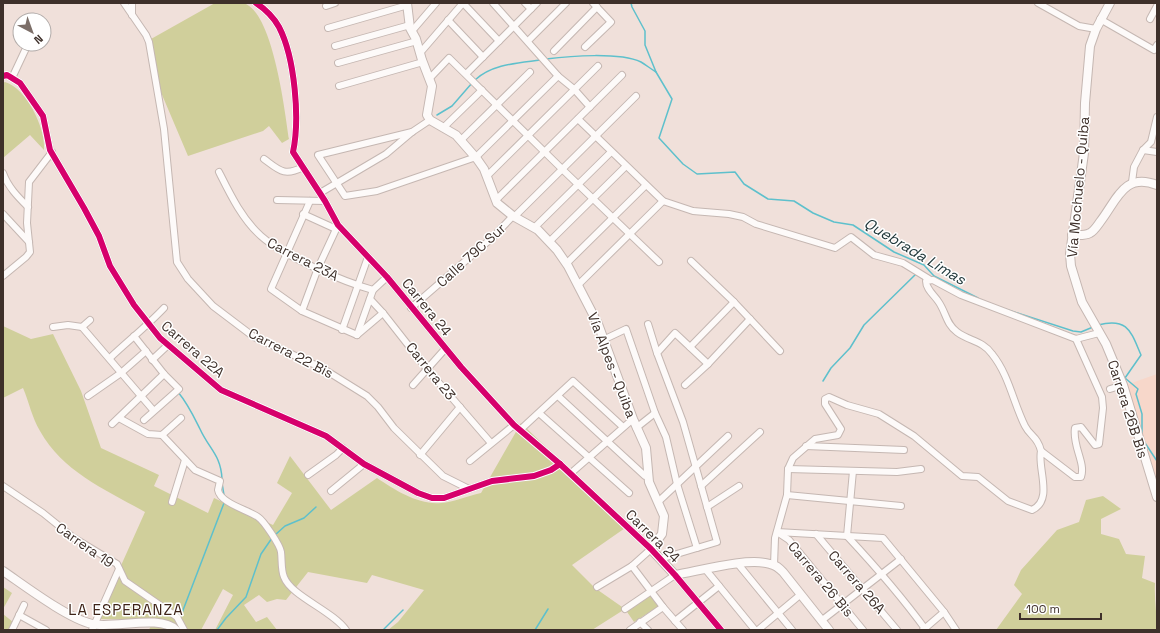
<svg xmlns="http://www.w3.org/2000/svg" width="1160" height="633" viewBox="0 0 1160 633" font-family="'Space Grotesk',sans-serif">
	<rect width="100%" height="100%" fill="#f0e0da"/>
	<polygon fill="#f7d7ca" points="1157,374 1157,490 1126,385"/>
	<g fill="#d0cf9b">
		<path d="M215,3C223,3 234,1 243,3C273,10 285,112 289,139L282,143L269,126L263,131L188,156L160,90L151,39Z"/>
		<path d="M5,82C26,88 46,128 44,150L30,135L3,158V83Z"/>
		<path d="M3,326L31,339L53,334L81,391L101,448L159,475L154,486L208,513L214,498L273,525L292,493L277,483L290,456L331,510L377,478C395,490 418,505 441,503C454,502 467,496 481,493L521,423L628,526L572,565L595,588L625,609L650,593L659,606L634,622L625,609L592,630H388L398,622L424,590L372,575L367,583L308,572L286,600L277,599L267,602L259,595L244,605L256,622L267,617L277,630H215L233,595L223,589L201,630H149L153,620L97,619L145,512C106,490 63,472 40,431C32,418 29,402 23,388L3,398Z"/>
		<path d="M1103,496L1121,509L1101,519V534L1119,539L1126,554L1145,556L1142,578L1155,583C1154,599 1157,614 1157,630H996L1022,594L1014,585L1021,570L1057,530L1079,522L1086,500Z"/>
		<polygon points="3,587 12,593 3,609"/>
		<polygon points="3,614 13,622 9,630 3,630"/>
	</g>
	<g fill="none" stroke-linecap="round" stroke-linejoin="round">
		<g stroke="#5ec0cc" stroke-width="1.5">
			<polyline points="631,3 632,7 645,31 645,45 656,72 672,99 659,138 683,164 697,174 735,172 744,184 768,199 794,201 813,213 834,222 853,225 894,252 924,265 934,276 978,298"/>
			<path d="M546,59C570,56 619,52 641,62C646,65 651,69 656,72"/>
			<path d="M475,80C492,64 518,63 540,60"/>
			<polyline points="437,115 452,106 472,83"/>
			<polyline points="1005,309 1073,331 1081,332 1093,327"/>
			<path d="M1098,325C1128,317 1131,332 1141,355L1125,378L1138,389L1136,394L1142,414V436"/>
			<polyline points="823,381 831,368 850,348 864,325 917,273"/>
			<path d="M178,392C188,404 193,415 200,429C209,449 221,455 222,479"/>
			<polyline points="1143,440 1157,461"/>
			<polyline points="222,483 224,495"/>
			<polyline points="275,535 285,526 304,518 316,507"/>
			<polyline points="180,618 224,503"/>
			<polyline points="217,630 226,618 246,597 261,554 272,538"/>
			<polyline points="383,630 403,610"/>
			<polyline points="535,630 548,609"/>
		</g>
		<defs>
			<g id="minor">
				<polyline points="124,3 146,35 149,42 164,129 177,262 188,279 213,306 254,337 322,368 367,396 378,407 394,428 443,476 469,489"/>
				<polyline points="132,3 132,15"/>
				<path d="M256,3C265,9 274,18 279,27C295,58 300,119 293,152L325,201L338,225L387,277L461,367L514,425L560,464L651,549L632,566L597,587"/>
				<polyline points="463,3 499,41"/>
				<polyline points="493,3 558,76 574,89 590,107"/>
				<polyline points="525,3 531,9"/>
				<polyline points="1038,3 1079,26 1096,29"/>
				<polyline points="326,6 335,3"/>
				<polyline points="1100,19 1154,50 1157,45"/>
				<polyline points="1150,19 1157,6"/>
				<polyline points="448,20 483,57"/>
				<polyline points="328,28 408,5"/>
				<polyline points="412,31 436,3"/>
				<polyline points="528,41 566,3"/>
				<polyline points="335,46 410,25"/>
				<polyline points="585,47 611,22 593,3"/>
				<polyline points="554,51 597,7"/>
				<polyline points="420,53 463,3"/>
				<polyline points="338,63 417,41"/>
				<polyline points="466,74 537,3"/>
				<polyline points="3,76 7,75 20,83 43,116 50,150 84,208 99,236 110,266 134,305 160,338 221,390 326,436 364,464 418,493 432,498 444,498 492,481 534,476 551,470 560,464"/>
				<polyline points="12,78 28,44"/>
				<polyline points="430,78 449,58 562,169 659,262"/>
				<polyline points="339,86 423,62"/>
				<polyline points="578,119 663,201 693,211 729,214 743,217 756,224 835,248 851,237 874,255 903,263 929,279"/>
				<polyline points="443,128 482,90"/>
				<polyline points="412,132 318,155 345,196 377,191 476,157 558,76"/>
				<polyline points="461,140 530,72"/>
				<polyline points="1143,150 1157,152"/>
				<path d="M264,159C279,170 284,177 303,167"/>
				<path d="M219,172C230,194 242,219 261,236C283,256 344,282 373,290"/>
				<path d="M3,173C8,187 18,197 28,207"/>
				<polyline points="487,176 598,66"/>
				<polyline points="1132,182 1134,167 1143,150 1151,142 1157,117"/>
				<polyline points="320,193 386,154 412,132 430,120"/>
				<polyline points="277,200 325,201"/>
				<polyline points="496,200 622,75"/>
				<polyline points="310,201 271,289 302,311 357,335"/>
				<polyline points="3,214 29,242"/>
				<polyline points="303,214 336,229"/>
				<polyline points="514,217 636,96"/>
				<polyline points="534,228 611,152"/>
				<polyline points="550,241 626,166"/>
				<polyline points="691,261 734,302 780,351"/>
				<polyline points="567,263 646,185"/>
				<polyline points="3,276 26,257 30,252 27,223 29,182 52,152"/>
				<polyline points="578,285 663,201"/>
				<polyline points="370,299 383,313 427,369 491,443"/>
				<polyline points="411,308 493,237 513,216"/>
				<polyline points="302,311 318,268 338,225"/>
				<polyline points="90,320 82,327 153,410"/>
				<polyline points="648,324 657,353"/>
				<polyline points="53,327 68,325 82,327"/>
				<polyline points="342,330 368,257"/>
				<polyline points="357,335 373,290 387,277"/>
				<polyline points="357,335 383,313"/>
				<polyline points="134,336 164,374 179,389 144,420"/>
				<polyline points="605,339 626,329 655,413 666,437 677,484 697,548"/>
				<polyline points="690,347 734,302"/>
				<path d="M110,358C128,341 147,326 164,308"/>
				<polyline points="152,360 168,345"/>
				<polyline points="413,385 445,349"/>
				<polyline points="685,385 708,364 750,319"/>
				<polyline points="1110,389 1123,385"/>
				<polyline points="88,396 121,373 146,351"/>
				<polyline points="558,396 645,476 648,476"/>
				<polyline points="539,413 629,493"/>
				<polyline points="119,418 148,434 162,435 181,418"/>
				<polyline points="112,424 164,374"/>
				<polyline points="636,428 655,413"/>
				<polyline points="520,430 573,381 623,427"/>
				<path d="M162,435L195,470L220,481L218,490C220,503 248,510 258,517C264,521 280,545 281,552C282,560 281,570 284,577C291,596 333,611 346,630"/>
				<polyline points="806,446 904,450"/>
				<path d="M1041,451C1038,437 1030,436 1025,426C1013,402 1009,375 992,354C983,341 969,341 957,332C946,324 946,312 938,301C934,295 926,289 926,281L933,280L961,295L1076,339L1099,333"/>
				<polyline points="420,455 460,407"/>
				<polyline points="470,461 514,425"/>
				<polyline points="788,469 897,472 921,469"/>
				<path d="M853,471L847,536C875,566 902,597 926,630"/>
				<polyline points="570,474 633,419"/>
				<polyline points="308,475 336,455 343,448"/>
				<polyline points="3,486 43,513 74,538 117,564 125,581 177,617 184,630"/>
				<polyline points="701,486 760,432"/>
				<polyline points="331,491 364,464"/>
				<polyline points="787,495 901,506"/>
				<polyline points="172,502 185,460"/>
				<polyline points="658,502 728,436"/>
				<polyline points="707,507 739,486"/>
				<polyline points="777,532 883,538 944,612 956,630"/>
				<polyline points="777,532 789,540 863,630"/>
				<polyline points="816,534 897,630"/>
				<polyline points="660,559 717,542 683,422 657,353 675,333 708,364"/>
				<polyline points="738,564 792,630"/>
				<path d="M774,565L775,538L787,495L788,469L793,458L815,439L838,435L841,429L825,404V399L829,397L847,405L879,414L914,436L962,476L978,477L1008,501L1032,510C1054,500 1037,468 1041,451L1075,477H1081C1086,463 1072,446 1075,428L1081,427L1095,445L1099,444L1103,408L1102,397L1076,339"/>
				<polyline points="632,566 663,607 683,630"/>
				<polyline points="706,570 755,630"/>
				<polyline points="625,609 675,575 721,630"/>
				<polyline points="19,615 46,630"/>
				<polyline points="675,621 719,586"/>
				<polyline points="821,621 901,559"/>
				<polyline points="640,622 648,630"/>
				<polyline points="12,630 24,605"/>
				<polyline points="92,630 119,569"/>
				<polyline points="630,630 663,607"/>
				<polyline points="758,630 800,595"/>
				<polyline points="923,630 944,612"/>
			</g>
			<g id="tertiary">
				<path d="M407,3L410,28L416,39L422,60L432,86L427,115L430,120L456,135L477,159L484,169L497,203L513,216L538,230L557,250L568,266L598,324L633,419L646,448L649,482L664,516L662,534L651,549L675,575C699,571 748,557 770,564C776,565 779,568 783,572L829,630"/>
				<polyline points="1110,3 1096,29 1090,46 1085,103 1084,153 1070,254 1071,266 1082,302 1106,344 1123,385 1157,497"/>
				<path d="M1072,235C1078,235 1085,236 1090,233C1094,231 1097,226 1100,222C1117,200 1124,172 1157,185"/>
				<path d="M3,571C25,586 67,618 92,624C114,629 160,614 176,630"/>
			</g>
		</defs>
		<use href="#minor" stroke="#c5b7b2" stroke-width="8"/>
		<use href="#tertiary" stroke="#c5b7b2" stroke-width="10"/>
		<use href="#minor" stroke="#fdfaf9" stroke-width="6"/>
		<use href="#tertiary" stroke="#fdfaf9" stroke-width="8"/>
		<defs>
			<g id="cycleway">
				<path d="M256,3C265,9 274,18 279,27C295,58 300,119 293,152L325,201L338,225L387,277L461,367L514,425L560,464L651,549L675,575L721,630"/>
				<polyline points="3,76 7,75 20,83 43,116 50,150 84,208 99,236 110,266 134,305 160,338 221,390 326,436 364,464 418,493 432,498 444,498 492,481 534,476 551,470 560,464"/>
			</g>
		</defs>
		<use href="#cycleway" stroke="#fff" stroke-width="8"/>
		<use href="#cycleway" stroke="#d6006c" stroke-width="6"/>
	</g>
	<g text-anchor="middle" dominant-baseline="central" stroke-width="3" stroke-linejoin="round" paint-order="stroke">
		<g font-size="14" fill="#3e302a" stroke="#fff">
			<text transform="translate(1078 187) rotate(-85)">Vía Mochuelo - Quiba</text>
			<text transform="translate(471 255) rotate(-42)">Calle 79C Sur</text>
			<text transform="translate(303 259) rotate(27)">Carrera 23A</text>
			<text transform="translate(427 307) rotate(51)">Carrera 24</text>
			<text transform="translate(193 349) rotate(41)">Carrera 22A</text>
			<text transform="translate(291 353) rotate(27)">Carrera 22 Bis</text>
			<text transform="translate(612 365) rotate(69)">Vía Alpes - Quiba</text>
			<text transform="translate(431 371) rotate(51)">Carrera 23</text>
			<text transform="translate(1128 409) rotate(72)">Carrera 26B Bis</text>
			<text transform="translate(653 536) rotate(44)">Carrera 24</text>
			<text transform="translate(85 545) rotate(35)">Carrera 19</text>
			<text transform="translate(821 579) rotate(50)">Carrera 26 Bis</text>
			<text transform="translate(857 582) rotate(49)">Carrera 26A</text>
		</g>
		<g font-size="15" font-style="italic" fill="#1f3639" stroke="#fff">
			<text transform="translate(915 251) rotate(31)">Quebrada Limas</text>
		</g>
		<g font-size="15" letter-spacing="1" fill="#3e2317" stroke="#fff">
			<text x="126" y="609">LA ESPERANZA</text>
		</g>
	</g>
	<rect width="1160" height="633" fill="none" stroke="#3e302a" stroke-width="8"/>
	<g transform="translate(32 32) rotate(139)"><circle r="19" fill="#ffffff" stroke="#b2acaa"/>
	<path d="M0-3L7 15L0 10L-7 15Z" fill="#7c6e68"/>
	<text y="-6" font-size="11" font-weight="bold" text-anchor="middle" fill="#3e302a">N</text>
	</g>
	<path d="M1020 613v6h81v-6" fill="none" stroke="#3e302a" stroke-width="2"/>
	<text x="1026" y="613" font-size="12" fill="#3e302a" stroke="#ffffff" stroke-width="3" paint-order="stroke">100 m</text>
</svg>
